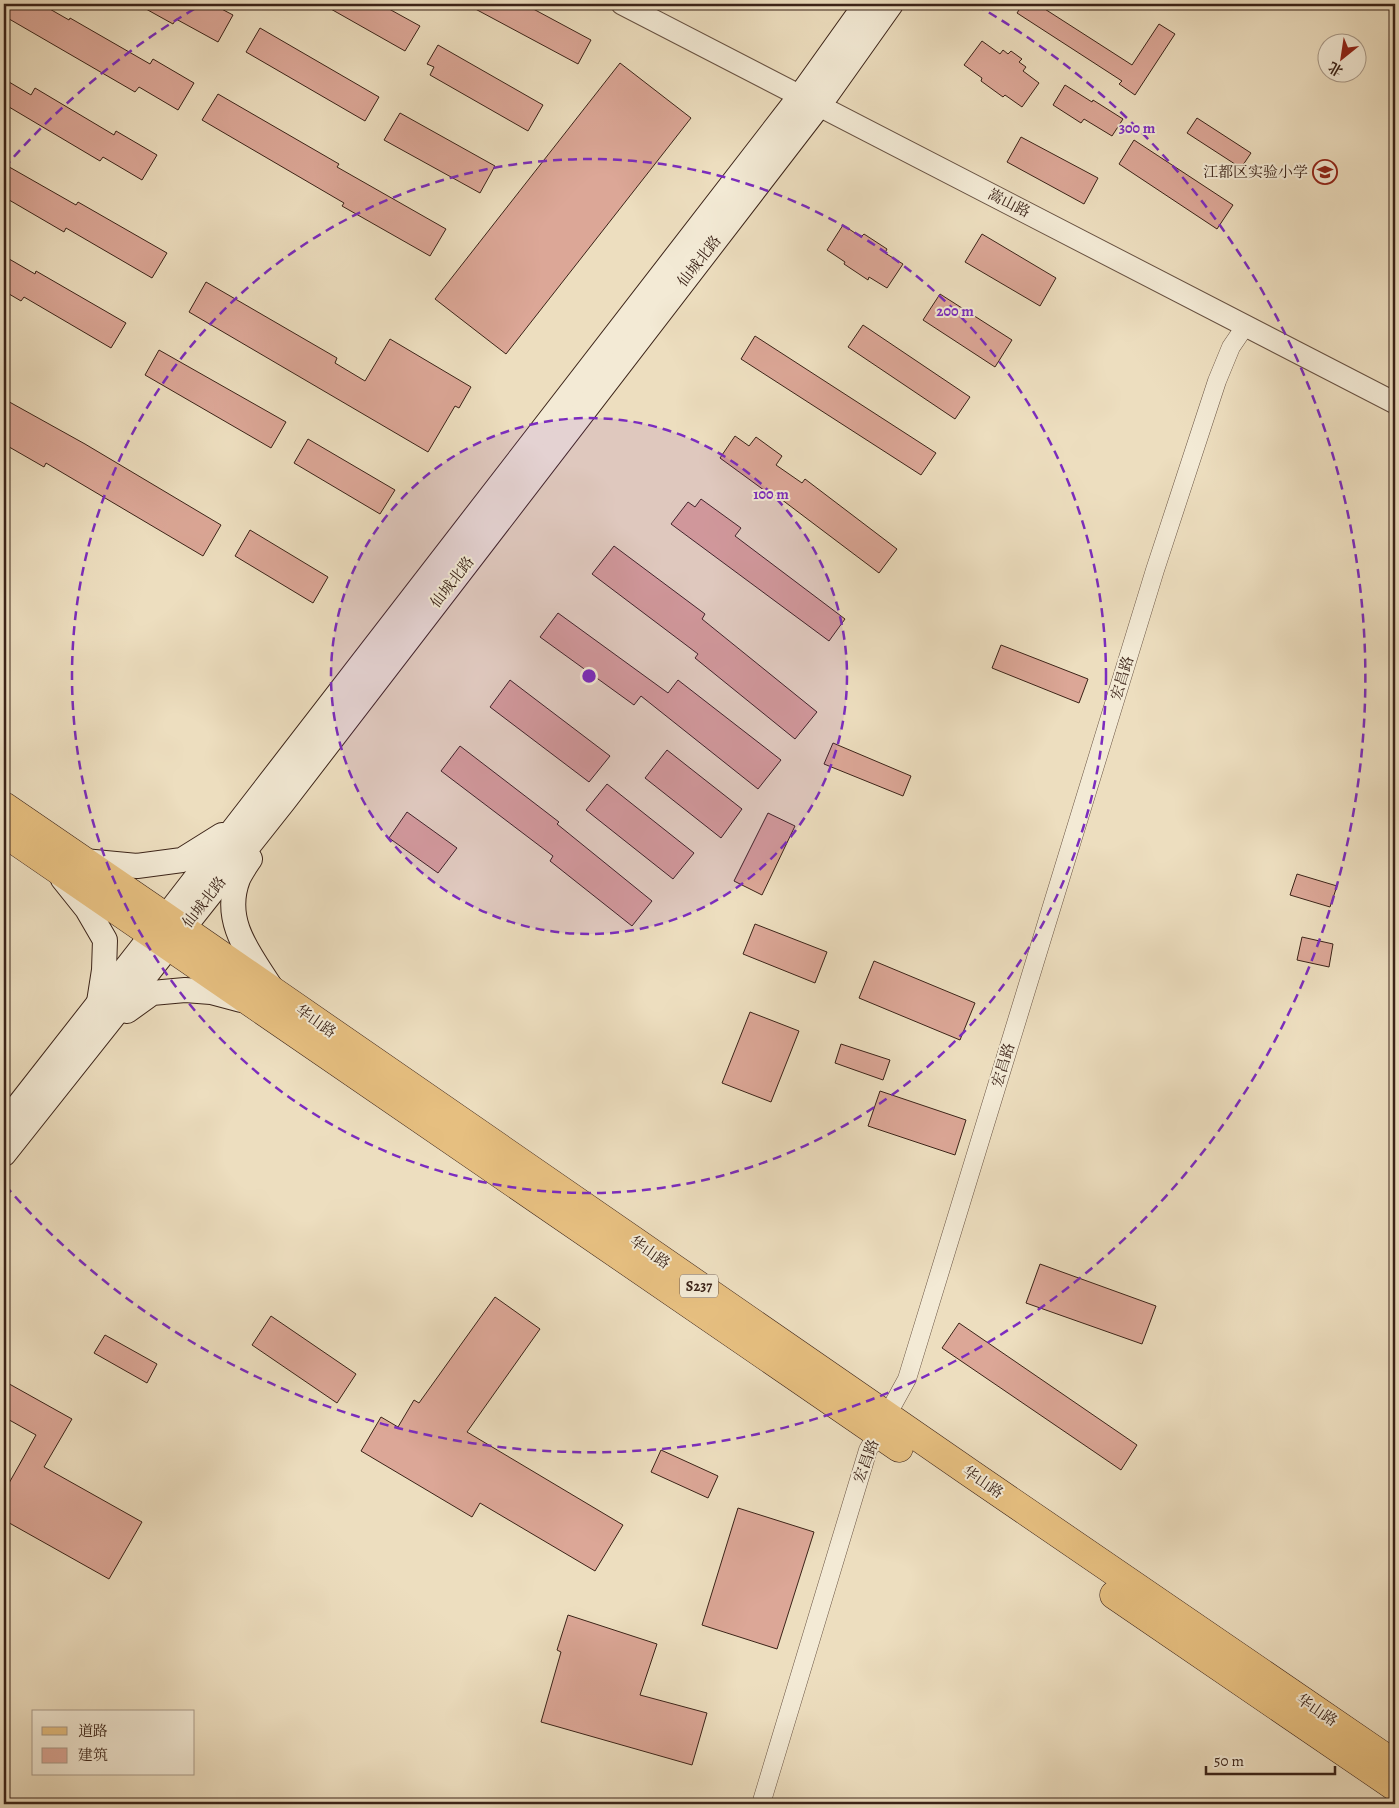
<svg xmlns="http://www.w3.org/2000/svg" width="1399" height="1808" viewBox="0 0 1399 1808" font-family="Alegreya,'Noto Serif SC',serif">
	<rect width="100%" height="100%" fill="#eddebf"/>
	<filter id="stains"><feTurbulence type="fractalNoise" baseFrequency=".004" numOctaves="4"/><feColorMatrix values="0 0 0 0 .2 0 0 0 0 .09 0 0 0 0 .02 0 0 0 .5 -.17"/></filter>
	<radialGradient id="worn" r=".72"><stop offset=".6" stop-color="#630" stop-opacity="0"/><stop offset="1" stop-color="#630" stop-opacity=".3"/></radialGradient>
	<g fill="#dca797" stroke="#3b2318">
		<polygon points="4,4 41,4 69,20 70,18 150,64 153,59 194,83 178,110 139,87 135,92 4,16"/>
		<polygon points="137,4 212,4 233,15 218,42 176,19 173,24"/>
		<polygon points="322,4 380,4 420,26 405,51"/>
		<polygon points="466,4 524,4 591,40 578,64"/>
		<polygon points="1023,4 1037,4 1132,65 1159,24 1175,34 1135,95 1119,84 1122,81 1017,13"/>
		<polygon points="260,28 379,97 365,121 246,52"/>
		<polygon points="982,41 1000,54 1003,50 1008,54 1011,51 1022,59 1019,62 1026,67 1023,71 1039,83 1022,107 1005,95 1003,97 981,81 982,78 964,65"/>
		<polygon points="438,45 543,105 528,131 430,75 434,67 427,64"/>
		<polygon points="620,63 691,118 506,354 435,299"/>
		<polygon points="4,79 31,95 35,88 114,135 116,131 157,155 142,180 103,157 100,161 4,104"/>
		<polygon points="1065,85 1092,102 1093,100 1123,119 1112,136 1084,119 1081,123 1053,105"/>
		<polygon points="218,94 339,164 337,167 446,229 430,256 342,206 344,203 202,120"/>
		<polygon points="400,113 495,166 480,193 384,140"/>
		<polygon points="1197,118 1251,153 1241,168 1187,133"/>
		<polygon points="1021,137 1098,178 1084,204 1007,162"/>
		<polygon points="1134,140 1233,205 1217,229 1119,164"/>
		<polygon points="4,164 76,205 78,202 167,253 152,278 66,228 64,232 4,197"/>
		<polygon points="843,225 861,237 864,234 887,249 885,253 903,264 887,288 869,277 868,280 844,264 845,262 827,250"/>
		<polygon points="982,234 1056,278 1040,306 965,262"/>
		<polygon points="4,256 35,274 36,271 126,323 111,348 24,297 21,301 4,291"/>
		<polygon points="206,282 337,358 335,363 365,381 390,339 471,387 459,408 455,406 428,452 189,312"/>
		<polygon points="940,294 1012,340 995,367 923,320"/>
		<polygon points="863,325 970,397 955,419 848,347"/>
		<polygon points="755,336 936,453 921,475 741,359"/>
		<polygon points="159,350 286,422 271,448 145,375"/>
		<polygon points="4,399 85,444 221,525 203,556 46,463 44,467 4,444"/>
		<polygon points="735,436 749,446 756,437 782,456 776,465 802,483 805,479 897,549 879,573 773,493 772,496 720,458"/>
		<polygon points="308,439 395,490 380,514 294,463"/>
		<polygon points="701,499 741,528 735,536 845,619 829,641 671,524 688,502 695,507"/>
		<polygon points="250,530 328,577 313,603 235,556"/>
		<polygon points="614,546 705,614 702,619 817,712 795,739 695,658 698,654 592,574"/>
		<polygon points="558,613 668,693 678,680 781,760 758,789 641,696 634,705 540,637"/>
		<polygon points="1001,645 1088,679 1079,703 992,668"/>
		<polygon points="510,680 610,756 589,782 490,707"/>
		<polygon points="833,743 911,776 903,796 824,764"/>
		<polygon points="460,746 559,822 557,824 652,901 632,926 550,861 553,856 441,771"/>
		<polygon points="667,750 742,809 721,838 645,778"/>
		<polygon points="607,784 694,853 673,879 586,810"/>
		<polygon points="407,812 457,848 438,873 389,838"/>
		<polygon points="768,813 795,826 762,895 734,881"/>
		<polygon points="1297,874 1337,886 1330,907 1290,895"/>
		<polygon points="755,924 827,952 815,983 743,954"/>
		<polygon points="1302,937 1333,944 1329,967 1297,960"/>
		<polygon points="874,961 975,1003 960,1040 859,998"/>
		<polygon points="750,1012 799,1031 771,1102 722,1083"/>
		<polygon points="841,1044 890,1060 883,1080 835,1063"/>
		<polygon points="880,1091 966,1120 955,1155 868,1126"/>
		<polygon points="1040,1264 1156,1306 1142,1344 1026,1303"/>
		<polygon points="495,1297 540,1329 467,1432 623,1525 595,1571 480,1503 472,1517 361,1451 381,1417 398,1427 414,1400 419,1403"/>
		<polygon points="271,1316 356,1374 337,1403 252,1345"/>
		<polygon points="959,1323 1137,1445 1121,1470 942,1348"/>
		<polygon points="105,1335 157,1364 147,1383 94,1353"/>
		<polygon points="4,1381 72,1419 44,1467 142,1522 109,1579 4,1520 4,1492 36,1435 4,1417"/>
		<polygon points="661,1450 718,1476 708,1498 651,1472"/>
		<polygon points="738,1508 814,1532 777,1649 702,1625"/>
		<polygon points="568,1615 657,1644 640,1695 707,1713 692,1765 541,1722 561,1652 557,1650"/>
	</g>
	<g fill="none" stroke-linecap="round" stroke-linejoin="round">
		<defs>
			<polyline id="minor" points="761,1804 868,1450 907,1379 1155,570 1217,381 1231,347 1246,325"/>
			<polyline id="tertiary" points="622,4 1395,403"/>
			<g id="secondary">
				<path d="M250,859C246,865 241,872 238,879C222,921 249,953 270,986"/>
				<polyline points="84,861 137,866 182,860 222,835"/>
				<polyline points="63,879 87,909 105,940 104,970 99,1002"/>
				<polyline points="127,1011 152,993 185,990 211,992 241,1000"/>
				<polyline points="4,1124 152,935 801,95 866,4"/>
				<polyline points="4,1154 284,801 820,104 891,4"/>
			</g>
			<g id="primary">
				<polyline points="4,806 166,917 970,1473 1395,1764"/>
				<polyline points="4,833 899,1448"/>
				<polyline points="1114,1595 1395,1787"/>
			</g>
		</defs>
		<use href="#minor" stroke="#685242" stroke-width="19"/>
		<use href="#tertiary" stroke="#685242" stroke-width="23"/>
		<use href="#secondary" stroke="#3b2318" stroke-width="26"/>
		<use href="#primary" stroke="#3b2318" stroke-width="29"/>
		<use href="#minor" stroke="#f3ead5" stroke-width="18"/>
		<use href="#tertiary" stroke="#f3ead5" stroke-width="21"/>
		<use href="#secondary" stroke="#f3ead5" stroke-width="24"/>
		<use href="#primary" stroke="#e6bf80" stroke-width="28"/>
	</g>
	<circle cx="589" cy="676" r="258" fill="#7b2cbf" fill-opacity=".12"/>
	<g fill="none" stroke="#7b2cbf" stroke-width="2.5" stroke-dasharray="9 6">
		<circle cx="589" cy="676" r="258"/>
		<circle cx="589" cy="676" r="517"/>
		<path d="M4 168A775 775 0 0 1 201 5M976 5A775 775 0 1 1 4 1184"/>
	</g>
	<defs>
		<symbol id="school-ring" viewBox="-11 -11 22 22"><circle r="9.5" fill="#f3ead5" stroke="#8f2418" stroke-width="1.5"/><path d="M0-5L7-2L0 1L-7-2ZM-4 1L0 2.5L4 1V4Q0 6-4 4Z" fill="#8f2418"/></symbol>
	</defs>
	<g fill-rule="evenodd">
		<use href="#school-ring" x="1311" y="158" width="28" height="28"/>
	</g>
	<g text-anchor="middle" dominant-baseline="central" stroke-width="4" stroke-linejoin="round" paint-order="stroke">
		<rect fill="#f3ead5" stroke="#725f51" stroke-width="1" x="680" y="1274.5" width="38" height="23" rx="4"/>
		<g font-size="14" font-weight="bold" fill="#3b2318">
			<text x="699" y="1286">S237</text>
		</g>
		<g font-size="15" fill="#3b2318" stroke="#f3ead5" text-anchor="end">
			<text x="1308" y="172">江都区实验小学</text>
		</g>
		<g font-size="15" fill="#3b2318" stroke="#f3ead5">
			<text transform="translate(1009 203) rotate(27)">嵩山路</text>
			<text transform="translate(699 261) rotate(-52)">仙城北路</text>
			<text transform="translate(452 582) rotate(-52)">仙城北路</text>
			<text transform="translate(1122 678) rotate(-73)">宏昌路</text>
			<text transform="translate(204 902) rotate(-52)">仙城北路</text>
			<text transform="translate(316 1021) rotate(35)">华山路</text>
			<text transform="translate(1003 1065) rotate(-73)">宏昌路</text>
			<text transform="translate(650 1252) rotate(35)">华山路</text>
			<text transform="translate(866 1461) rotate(-69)">宏昌路</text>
			<text transform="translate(983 1482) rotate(34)">华山路</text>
			<text transform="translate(1317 1710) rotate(34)">华山路</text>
		</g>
	</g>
	<circle cx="589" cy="676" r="8" fill="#7b2cbf" stroke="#f3ead5" stroke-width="2.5"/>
	<g font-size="15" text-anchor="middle" font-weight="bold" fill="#7b2cbf" stroke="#f3ead5" stroke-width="4" stroke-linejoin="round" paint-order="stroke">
		<text x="1137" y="133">300 m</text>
		<text x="955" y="316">200 m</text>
		<text x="771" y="499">100 m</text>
	</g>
	<rect width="1399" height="1808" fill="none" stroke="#eddebf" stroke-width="20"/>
	<rect x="5" y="5" width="1389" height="1798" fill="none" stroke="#3b2318" stroke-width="2.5"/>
	<rect x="10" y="10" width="1379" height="1788" fill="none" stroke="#3b2318"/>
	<rect x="32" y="1710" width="162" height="65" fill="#f3ead5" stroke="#a99a89"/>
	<rect x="42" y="1727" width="25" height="8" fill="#e6bf80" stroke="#a99a89"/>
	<text x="78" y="1736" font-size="15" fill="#3b2318">道路</text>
	<rect x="42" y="1748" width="25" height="15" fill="#dca797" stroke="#a99a89"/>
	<text x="78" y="1760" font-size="15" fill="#3b2318">建筑</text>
	<g transform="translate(1342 58) rotate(210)"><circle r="24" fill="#f3ead5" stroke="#a99a89"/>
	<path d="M0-4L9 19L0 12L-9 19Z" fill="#8f2418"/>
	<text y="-8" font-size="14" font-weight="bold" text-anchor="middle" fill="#3b2318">北</text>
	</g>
	<path d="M1206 1766v8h129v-8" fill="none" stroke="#3b2318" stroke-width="2.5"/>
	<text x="1214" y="1766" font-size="15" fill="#3b2318" stroke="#f3ead5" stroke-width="4" paint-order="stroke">50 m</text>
	<rect width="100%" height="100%" filter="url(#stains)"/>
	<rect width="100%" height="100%" fill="url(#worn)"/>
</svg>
